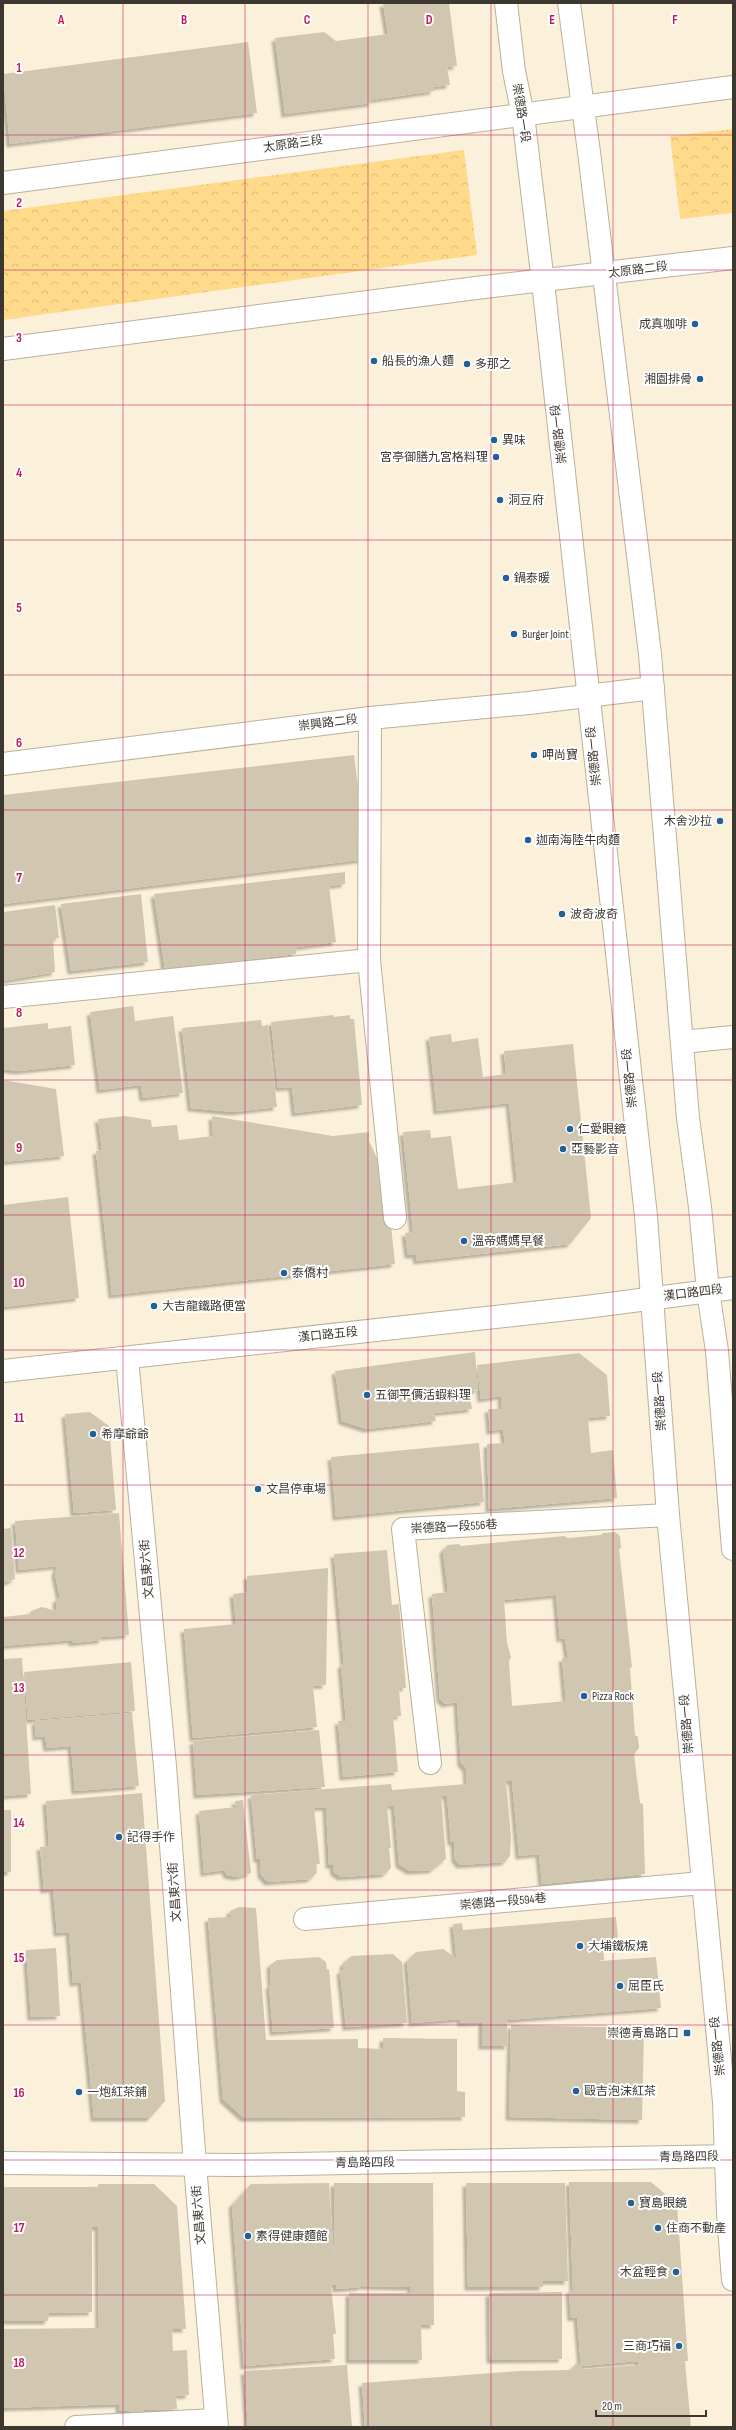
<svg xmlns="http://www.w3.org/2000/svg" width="736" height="2430" viewBox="0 0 736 2430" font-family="'Sofia Sans Condensed','Noto Sans TC',sans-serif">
	<defs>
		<pattern id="park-crowns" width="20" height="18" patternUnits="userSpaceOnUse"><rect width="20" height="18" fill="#ffda8b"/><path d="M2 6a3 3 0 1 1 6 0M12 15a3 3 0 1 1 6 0" fill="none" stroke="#dbbc78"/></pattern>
		<filter id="shadow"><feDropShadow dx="-3.5" dy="3.5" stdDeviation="1" flood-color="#0004"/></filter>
	</defs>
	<rect width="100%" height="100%" fill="#fbf1da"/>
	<g fill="url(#park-crowns)">
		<polygon points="733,129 733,213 680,219 670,136"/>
		<polygon points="464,150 477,255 3,320 3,211"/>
	</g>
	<g fill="#d1c7b1" fill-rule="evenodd" filter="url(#shadow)">
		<polygon points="383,3 449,3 457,66 447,67 450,85 433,87 434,91 371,100 372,103 285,114 275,38 324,32 336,41 388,34"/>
		<polygon points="248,42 257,113 10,144 3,74"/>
		<polygon points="354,755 367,859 3,904 3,795"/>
		<polygon points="345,872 345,884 329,886 336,942 297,947 296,954 165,969 154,894"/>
		<polygon points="141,894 148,962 71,971 61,904"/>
		<polygon points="55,905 59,938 53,939 55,972 3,981 3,912"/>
		<polygon points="133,1006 135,1021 173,1016 183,1093 143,1098 141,1085 100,1090 90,1012"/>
		<polygon points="333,1015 334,1017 350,1015 350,1019 354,1019 362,1105 295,1113 292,1087 278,1088 271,1022"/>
		<polygon points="261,1020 262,1026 268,1025 277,1107 234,1112 191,1108 182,1028"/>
		<polygon points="48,1023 48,1029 71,1026 75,1065 18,1071 3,1069 3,1028"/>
		<polygon points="451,1034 452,1042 478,1038 483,1077 506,1074 504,1051 573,1044 591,1218 570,1244 417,1261 416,1255 408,1255 405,1233 413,1232 403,1132 430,1130 431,1138 451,1136 458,1189 517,1182 509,1103 437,1111 429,1037"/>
		<polygon points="3,1080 56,1089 64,1156 3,1162"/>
		<polygon points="125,1116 151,1120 152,1127 177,1125 179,1140 213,1136 212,1116 333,1136 369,1132 369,1141 386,1177 395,1264 112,1295 96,1151 102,1150 98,1119"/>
		<polygon points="68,1197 79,1298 3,1307 3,1205"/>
		<polygon points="475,1352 478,1390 469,1391 472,1409 434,1413 436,1421 367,1429 342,1421 335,1371"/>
		<polygon points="579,1353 607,1375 610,1416 588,1418 591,1453 613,1450 617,1498 489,1509 487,1444 505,1443 503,1429 490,1431 488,1409 502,1409 501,1396 481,1399 477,1365"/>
		<polygon points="90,1412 109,1426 116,1510 74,1513 65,1414"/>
		<polygon points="479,1443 484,1502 336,1517 331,1457"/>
		<polygon points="119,1513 129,1635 102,1637 102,1640 72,1643 72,1640 3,1646 3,1617 31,1614 31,1611 42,1607 57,1611 56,1599 60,1598 55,1574 57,1566 19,1570 15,1521"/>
		<polygon points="11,1528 15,1579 8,1582 3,1581 3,1529"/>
		<path d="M615,1532L620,1536L621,1548L619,1549L632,1667L630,1668L635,1735L638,1737L639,1748L634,1754L640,1803L643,1804L645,1874L542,1884L539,1854L519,1856L512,1781H506L511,1837L510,1856L505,1862L460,1865L455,1859L454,1842H451L447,1796H441L446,1859L432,1870L410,1871L399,1864L394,1805L387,1806L391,1848H389L391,1868L385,1874L341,1877L334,1872L333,1865H329L326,1807L314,1808L320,1864H316L317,1873L310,1879L268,1882L261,1874L260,1859H257L251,1795L391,1784L392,1790L467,1784L466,1768L461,1763L457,1702L445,1704L440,1699L432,1594L448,1592L443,1551L447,1545L459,1544L461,1546L564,1536L568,1538L601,1535L603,1533ZM556,1595L560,1639L565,1638L568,1658H562L566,1701L512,1706L509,1661L511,1657L507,1643L504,1600Z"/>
		<polygon points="387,1550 392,1605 399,1604 406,1688 399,1688 401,1716 393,1717 398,1772 343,1777 338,1721 346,1721 341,1665 344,1664 334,1554"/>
		<polygon points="328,1568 326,1685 313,1686 317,1727 193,1738 184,1629 236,1624 233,1594 248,1592 247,1576"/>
		<polygon points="22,1658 31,1794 3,1796 3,1659"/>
		<polygon points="131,1662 135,1711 28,1720 24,1672"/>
		<polygon points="132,1713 139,1786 75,1791 71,1746 47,1748 45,1736 36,1737 35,1721"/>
		<polygon points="319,1730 325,1787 197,1795 193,1741"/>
		<polygon points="142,1793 165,2101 150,2118 94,2118 81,1982 73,1983 69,1932 57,1933 53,1889 44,1890 40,1847 49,1846 46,1801"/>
		<polygon points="243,1800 251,1873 237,1877 227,1875 225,1870 204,1873 199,1811 236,1807 235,1801"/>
		<rect x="3" y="1810" width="8" height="62"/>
		<polygon points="239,1907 256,1908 266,2040 358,2039 358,2048 383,2049 383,2038 457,2039 457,2091 465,2092 465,2117 244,2118 223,2099 208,1918 230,1917 230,1911"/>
		<polygon points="616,1917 618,1938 603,1939 604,1960 600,1960 600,1961 656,1957 661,2008 507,2020 508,2046 482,2046 482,2022 461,2023 460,2019 412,2023 407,1961 416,1952 443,1949 455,1957 458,1975 453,1924 462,1923 463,1930"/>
		<polygon points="56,1948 60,2016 31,2017 26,1950"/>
		<polygon points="393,1954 402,1962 407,2023 346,2027 340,1971 343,1970 343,1964 351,1956"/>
		<polygon points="319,1957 326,1962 327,1970 329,1969 334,2028 273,2032 269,1986 271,1985 270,1965 277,1960"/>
		<polygon points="511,2025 644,2028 642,2120 509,2117"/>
		<polygon points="569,2182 651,2182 677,2204 688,2361 659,2364 685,2362 691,2427 365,2427 362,2383 519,2371 571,2370 576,2363 583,2369 639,2365 638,2361 581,2366 577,2317 571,2318 569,2290 573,2290"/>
		<polygon points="329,2183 335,2276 334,2183 433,2183 434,2325 421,2325 422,2360 349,2360 349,2293 410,2293 411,2287 361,2286 361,2287 336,2289 336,2284 331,2285 336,2334 333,2334 335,2359 244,2366 232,2205 251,2184"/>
		<polygon points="466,2183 565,2183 568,2281 543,2281 543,2287 468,2287"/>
		<polygon points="98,2184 154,2184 177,2206 186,2329 172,2329 173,2351 187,2350 189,2395 176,2396 177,2409 143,2410 144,2427 130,2427 129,2411 119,2411 119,2404 3,2408 3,2329 99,2328 98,2227 92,2227 92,2312 49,2313 48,2321 3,2321 3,2187 98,2187"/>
		<polygon points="562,2292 562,2359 490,2360 489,2293"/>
		<polygon points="347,2365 352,2427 248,2427 244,2371"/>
	</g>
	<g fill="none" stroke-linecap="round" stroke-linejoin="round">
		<defs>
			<g id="service">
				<polyline points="430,1763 403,1529 668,1515"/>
				<polyline points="305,1919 702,1883"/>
				<polyline points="76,2427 216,2420"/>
			</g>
			<g id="minor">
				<polyline points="370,718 369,960 395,1218"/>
				<polyline points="3,764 370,718 529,703 653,688"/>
				<polyline points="3,997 369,960"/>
				<polyline points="682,1042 733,1037"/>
				<polyline points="127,1358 165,1766 195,2165 217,2427"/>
				<polyline points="3,2163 236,2165 733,2156"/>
			</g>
			<g id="tertiary">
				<polyline points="3,183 733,87"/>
				<polyline points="3,349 476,288 733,258"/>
				<polyline points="3,1371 586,1307 733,1288"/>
			</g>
			<g id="secondary">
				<polyline points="506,3 514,71 523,115 543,282 646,1216 668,1515 724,2102 728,2213 733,2280"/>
				<polyline points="569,3 589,152 650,654 688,1118 700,1207 708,1291 717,1351 733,1549"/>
			</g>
		</defs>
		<use href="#service" stroke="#bbb09b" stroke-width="24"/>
		<use href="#minor" stroke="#bbb09b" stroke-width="24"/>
		<use href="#tertiary" stroke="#bbb09b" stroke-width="24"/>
		<use href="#secondary" stroke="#bbb09b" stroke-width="24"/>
		<use href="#service" stroke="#fff" stroke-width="22"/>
		<use href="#minor" stroke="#fff" stroke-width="22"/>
		<use href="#tertiary" stroke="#fff" stroke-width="22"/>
		<use href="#secondary" stroke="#fff" stroke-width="22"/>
	</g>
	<path fill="none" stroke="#c2185b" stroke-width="1" stroke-opacity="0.55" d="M123,3V2427M245,3V2427M368,3V2427M491,3V2427M613,3V2427M3,135H733M3,270H733M3,405H733M3,540H733M3,675H733M3,810H733M3,945H733M3,1080H733M3,1215H733M3,1350H733M3,1485H733M3,1620H733M3,1755H733M3,1890H733M3,2025H733M3,2160H733M3,2295H733"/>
	<g fill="#236096" stroke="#fff" stroke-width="1.5">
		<circle cx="695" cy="324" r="4"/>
		<circle cx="374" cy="361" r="4"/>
		<circle cx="467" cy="364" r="4"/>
		<circle cx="700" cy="379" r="4"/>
		<circle cx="494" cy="440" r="4"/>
		<circle cx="496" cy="457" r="4"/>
		<circle cx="500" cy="500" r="4"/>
		<circle cx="506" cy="578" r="4"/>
		<circle cx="514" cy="634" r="4"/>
		<circle cx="534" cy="755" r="4"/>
		<circle cx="720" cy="821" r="4"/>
		<circle cx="528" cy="840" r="4"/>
		<circle cx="562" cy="914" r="4"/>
		<circle cx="570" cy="1129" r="4"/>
		<circle cx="563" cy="1149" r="4"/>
		<circle cx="464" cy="1241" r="4"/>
		<circle cx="284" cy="1273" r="4"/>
		<circle cx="154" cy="1306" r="4"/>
		<circle cx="367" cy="1395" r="4"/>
		<circle cx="93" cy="1434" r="4"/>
		<circle cx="258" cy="1489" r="4"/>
		<circle cx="584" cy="1696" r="4"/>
		<circle cx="119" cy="1837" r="4"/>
		<circle cx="580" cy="1946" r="4"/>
		<circle cx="620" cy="1986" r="4"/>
		<rect x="683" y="2029" width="8" height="8" rx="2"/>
		<circle cx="576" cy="2091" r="4"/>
		<circle cx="79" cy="2092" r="4"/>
		<circle cx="631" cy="2203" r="4"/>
		<circle cx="658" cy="2228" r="4"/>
		<circle cx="248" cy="2236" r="4"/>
		<circle cx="676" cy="2272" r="4"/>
		<circle cx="679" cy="2346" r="4"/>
	</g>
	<g text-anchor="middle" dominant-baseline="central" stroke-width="4" stroke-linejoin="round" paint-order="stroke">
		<g font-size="12" fill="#3c382f" stroke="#fff">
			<text transform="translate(521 113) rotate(81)">崇德路一段</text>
			<text transform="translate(293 144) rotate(-8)">太原路三段</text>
			<text transform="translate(638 270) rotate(-7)">太原路二段</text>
			<text transform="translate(559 434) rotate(-97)">崇德路一段</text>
			<text transform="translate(328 723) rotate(-7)">崇興路二段</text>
			<text transform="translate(594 756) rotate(-96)">崇德路一段</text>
			<text transform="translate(630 1078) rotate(-96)">崇德路一段</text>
			<text transform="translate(693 1293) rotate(-7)">漢口路四段</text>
			<text transform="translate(328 1335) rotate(-6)">漢口路五段</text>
			<text transform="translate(660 1401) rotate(-94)">崇德路一段</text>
			<text transform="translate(454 1527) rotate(-3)">崇德路一段556巷</text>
			<text transform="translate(147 1569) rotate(-95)">文昌東六街</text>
			<text transform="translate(687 1724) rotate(-95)">崇德路一段</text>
			<text transform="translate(175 1892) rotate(-94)">文昌東六街</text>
			<text transform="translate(503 1902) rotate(-5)">崇德路一段594巷</text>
			<text transform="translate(718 2046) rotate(-96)">崇德路一段</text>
			<text transform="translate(689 2157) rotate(-1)">青島路四段</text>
			<text transform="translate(365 2163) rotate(-1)">青島路四段</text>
			<text transform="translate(199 2215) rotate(-95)">文昌東六街</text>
		</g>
		<g font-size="12" fill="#3c382f" stroke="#fff" text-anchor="start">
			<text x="687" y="324" text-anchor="end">成真咖啡</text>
			<text x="382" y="361">船長的漁人麵</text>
			<text x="475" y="364">多那之</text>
			<text x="692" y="379" text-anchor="end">湘園排骨</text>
			<text x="502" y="440">異味</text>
			<text x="488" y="457" text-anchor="end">宮亭御膳九宮格料理</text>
			<text x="508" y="500">洞豆府</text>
			<text x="514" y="578">鍋泰暖</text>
			<text x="522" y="634">Burger Joint</text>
			<text x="542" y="755">呷尚寶</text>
			<text x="712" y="821" text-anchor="end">木舍沙拉</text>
			<text x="536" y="840">迦南海陸牛肉麵</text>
			<text x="570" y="914">波奇波奇</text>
			<text x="578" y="1129">仁愛眼鏡</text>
			<text x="571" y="1149">亞藝影音</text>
			<text x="472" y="1241">溫帝媽媽早餐</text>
			<text x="292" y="1273">泰僑村</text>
			<text x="162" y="1306">大吉龍鐵路便當</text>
			<text x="375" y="1395">五御平價活蝦料理</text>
			<text x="101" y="1434">希摩爺爺</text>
			<text x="266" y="1489">文昌停車場</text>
			<text x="592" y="1696">Pizza Rock</text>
			<text x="127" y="1837">記得手作</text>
			<text x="588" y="1946">大埔鐵板燒</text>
			<text x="628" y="1986">屈臣氏</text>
			<text x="679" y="2033" text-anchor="end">崇德青島路口</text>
			<text x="584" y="2091">毆吉泡沫紅茶</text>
			<text x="87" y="2092">一炮紅茶鋪</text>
			<text x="639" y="2203">寶島眼鏡</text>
			<text x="666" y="2228">住商不動產</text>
			<text x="256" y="2236">素得健康麵館</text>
			<text x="668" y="2272" text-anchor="end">木盆輕食</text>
			<text x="671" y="2346" text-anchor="end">三商巧福</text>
		</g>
	</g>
	<g font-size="13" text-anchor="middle" font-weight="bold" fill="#c2185b" stroke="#fff" stroke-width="4" stroke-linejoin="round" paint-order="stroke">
		<text x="61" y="24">A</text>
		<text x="184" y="24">B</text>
		<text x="307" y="24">C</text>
		<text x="429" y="24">D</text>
		<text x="552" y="24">E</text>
		<text x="675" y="24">F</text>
		<text x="19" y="72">1</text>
		<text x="19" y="207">2</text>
		<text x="19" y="342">3</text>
		<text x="19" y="477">4</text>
		<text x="19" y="612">5</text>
		<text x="19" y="747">6</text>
		<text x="19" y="882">7</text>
		<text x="19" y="1017">8</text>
		<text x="19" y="1152">9</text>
		<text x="19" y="1287">10</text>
		<text x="19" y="1422">11</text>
		<text x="19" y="1557">12</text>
		<text x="19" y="1692">13</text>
		<text x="19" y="1827">14</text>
		<text x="19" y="1962">15</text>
		<text x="19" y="2097">16</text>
		<text x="19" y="2232">17</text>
		<text x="19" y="2367">18</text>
	</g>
	<rect width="736" height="2430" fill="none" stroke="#3c382f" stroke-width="8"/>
	<path d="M596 2410v6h110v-6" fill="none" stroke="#3c382f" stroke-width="2"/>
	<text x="602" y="2410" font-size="12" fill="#3c382f" stroke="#ffffff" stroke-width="3" paint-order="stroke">20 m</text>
</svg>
